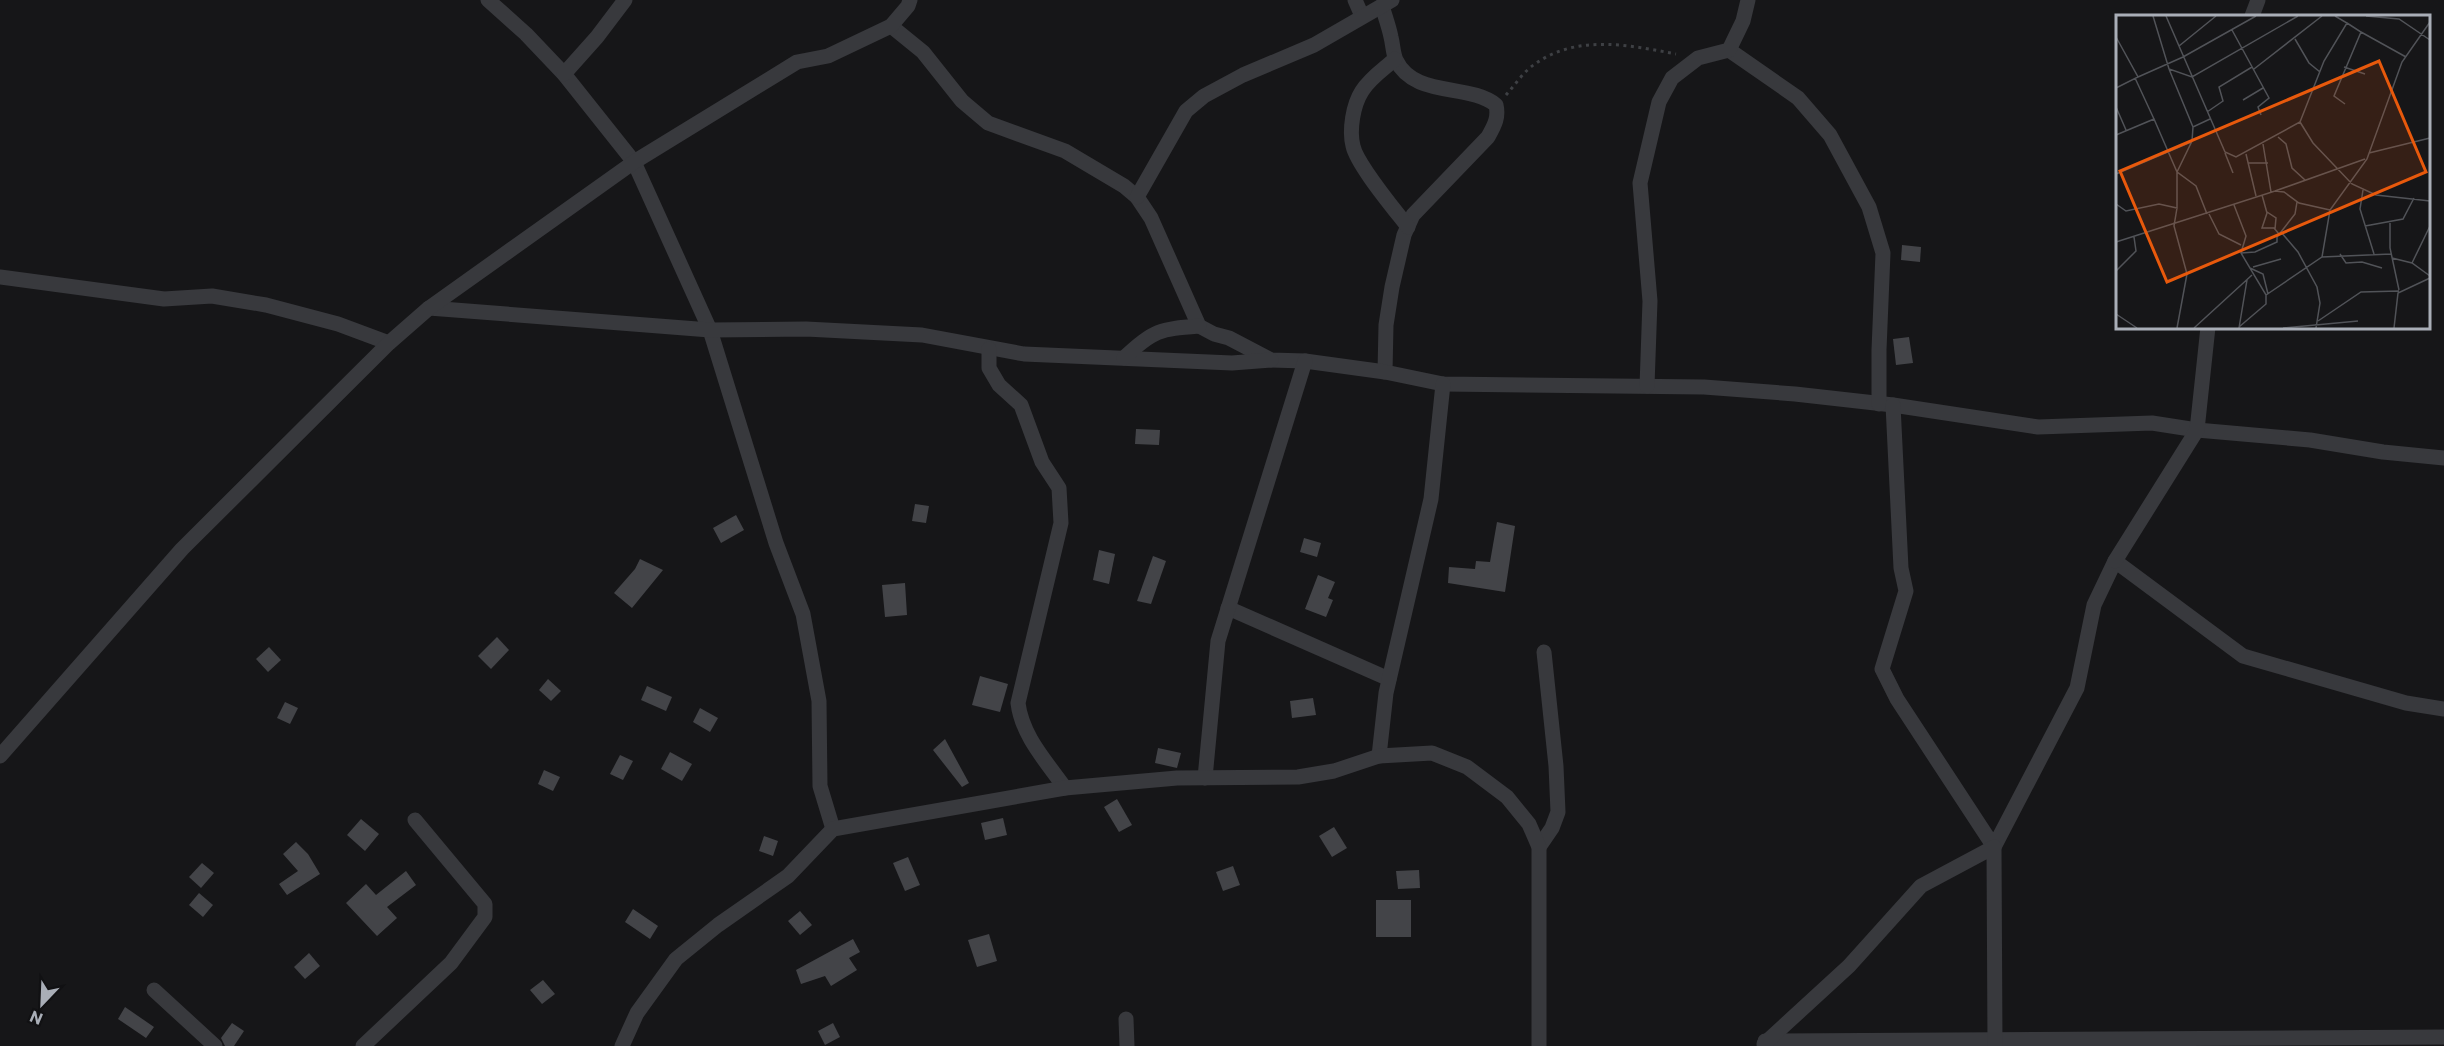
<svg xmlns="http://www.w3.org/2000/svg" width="2444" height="1046" viewBox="0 0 2444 1046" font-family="Commissioner,sans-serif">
	<rect width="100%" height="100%" fill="#161618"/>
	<g fill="#434448">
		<polygon points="1902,245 1921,247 1920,262 1901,260"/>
		<polygon points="1909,337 1913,363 1896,365 1893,339"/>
		<polygon points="1136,429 1160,430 1159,445 1135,444"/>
		<polygon points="915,504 929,506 926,523 912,521"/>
		<polygon points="736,515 744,530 721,543 713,528"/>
		<polygon points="1497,522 1515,526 1505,592 1448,583 1449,567 1475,569 1476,561 1490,562"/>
		<polygon points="1304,538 1321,543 1317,557 1300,552"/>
		<polygon points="1099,550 1115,554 1109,584 1093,580"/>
		<polygon points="1153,556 1166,561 1151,604 1137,601"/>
		<polygon points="640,559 663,570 632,608 614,593 635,569"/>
		<polygon points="1318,575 1335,582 1328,598 1333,600 1326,617 1305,609"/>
		<polygon points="905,583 907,615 885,617 882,585"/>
		<polygon points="497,637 509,650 491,669 478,656"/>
		<polygon points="269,647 281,660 268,672 256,659"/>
		<polygon points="980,676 1008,684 1000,712 972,705"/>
		<polygon points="548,679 561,691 551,701 539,690"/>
		<polygon points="647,686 672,697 666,711 641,700"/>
		<polygon points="1313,698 1316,715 1292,718 1290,701"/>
		<polygon points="285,702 298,708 290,724 277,718"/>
		<polygon points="700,708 718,718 710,732 693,722"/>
		<polygon points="945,739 969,783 962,787 933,750"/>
		<polygon points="1158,748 1181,753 1177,768 1155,763"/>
		<polygon points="670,752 692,764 682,781 661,769"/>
		<polygon points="620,755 633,761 623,780 610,774"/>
		<polygon points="544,770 560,777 553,791 538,784"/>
		<polygon points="1117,799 1132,825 1119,832 1104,807"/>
		<polygon points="1003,818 1007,835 985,840 981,823"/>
		<polygon points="361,819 379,834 365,851 347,835"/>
		<polygon points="1334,827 1347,848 1332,857 1319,836"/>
		<polygon points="764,836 778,841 773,856 759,851"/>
		<polygon points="296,842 308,854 320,874 287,895 279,884 298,871 283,854"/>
		<polygon points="908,857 920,885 905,891 893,863"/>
		<polygon points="202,863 214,873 201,888 189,877"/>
		<polygon points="1233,866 1240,885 1223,891 1216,872"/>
		<polygon points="1419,870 1420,888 1398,889 1396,871"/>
		<polygon points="406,871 416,885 387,907 397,918 377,936 346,903 366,884 376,895"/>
		<polygon points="199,893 213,905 203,917 189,905"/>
		<rect x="1376" y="900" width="35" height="37"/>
		<polygon points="633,909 658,926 650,939 625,922"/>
		<polygon points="800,911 812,925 800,935 788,921"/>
		<polygon points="989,934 997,961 977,967 968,940"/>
		<polygon points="853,939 860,952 849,958 857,970 831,986 825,976 801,984 796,970"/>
		<polygon points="309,953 320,966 305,979 294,967"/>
		<polygon points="543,980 555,994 542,1004 530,990"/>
		<polygon points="125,1007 154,1027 146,1038 118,1019"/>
		<polygon points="232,1023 244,1031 234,1046 225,1046 221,1038"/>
		<polygon points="833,1023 840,1037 825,1045 818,1031"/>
	</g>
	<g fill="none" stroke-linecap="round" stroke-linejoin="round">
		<path stroke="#3e4044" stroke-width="3" stroke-dasharray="3 4.5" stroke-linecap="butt" d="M1506,95C1515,85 1524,71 1535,64C1577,34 1629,45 1676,54"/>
		<g stroke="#38393d" stroke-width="15">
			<polyline points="488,0 526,34 564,74 634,162 710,330 776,543 803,614 819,701 820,786 833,829"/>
			<polyline points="1355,0 1362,16"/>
			<path d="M1382,6C1385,16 1389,27 1391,37C1393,45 1393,54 1396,60C1414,98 1469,83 1496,105C1499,118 1494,126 1488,137L1413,215L1404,235L1392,287L1386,325L1385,372"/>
			<polyline points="2252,16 2258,0"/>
			<polyline points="891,26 923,52 962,101 988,123 1065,151 1124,186 1137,197 1151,218 1199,326 1214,334 1229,338 1271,360 1305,361 1385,372 1443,384 1704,387 1795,394 1893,405 2038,427 2152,423 2197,430 2310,440 2383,452 2444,458"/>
			<polyline points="1729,50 1798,98 1830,135 1869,207 1883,253 1879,350 1879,404"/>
			<path d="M1395,59C1384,69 1370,78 1362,91C1353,105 1349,130 1353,146C1357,165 1395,210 1408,227"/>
			<polyline points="564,74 597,37 625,0"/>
			<polyline points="1137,197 1186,111 1204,96 1243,75 1314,45 1392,0"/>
			<polyline points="0,277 164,299 212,296 266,305 338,324 389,343"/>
			<polyline points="429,308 710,330 806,329 922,335 1024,354 1232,363 1271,360"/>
			<path d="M989,349V368L999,385L1021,405L1042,462L1059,488L1061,523L1018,703C1022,736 1046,761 1065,788"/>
			<path d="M1124,358C1153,330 1160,329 1199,326"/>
			<polyline points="1647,386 1650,301 1640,183 1659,102 1672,78 1698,58 1729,50 1743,21 1748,0"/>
			<polyline points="1893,405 1901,568 1906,591 1882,669 1897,699 1994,847 2077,688 2094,605 2115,561 2243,656 2406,703 2444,709"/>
			<polyline points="2115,561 2197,430 2208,327"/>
			<polyline points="1228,608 1389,679"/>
			<polyline points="0,756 182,549 389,343 429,308 634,162 797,62 828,56 891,26 908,6 910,0"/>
			<polyline points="1379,756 1386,693 1431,499 1443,384"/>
			<polyline points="1205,778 1218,641 1305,361"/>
			<polyline points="1539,847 1552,828 1558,812 1556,766 1544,652"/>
			<polyline points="154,990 215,1046"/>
			<polyline points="1126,1019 1127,1046"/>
			<polyline points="1765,1041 2444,1037"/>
			<polyline points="1764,1044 1849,966 1921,886 1994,847 1995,1046"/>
			<polyline points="363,1046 451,963 485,917 485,904 415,820"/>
			<polyline points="622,1046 637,1013 676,959 718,925 788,876 833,829 1065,788 1177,778 1298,777 1334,771 1379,756 1432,753 1467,767 1507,797 1529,824 1539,847 1539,1046"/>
		</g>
	</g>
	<g transform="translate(2116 15)">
		<rect width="314" height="314" fill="#161618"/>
		<path fill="none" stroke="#515358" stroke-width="1.5" d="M37,1L53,54L76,62L182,1M50,1L109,137L120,142L184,107L208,46L231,8L219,1M250,1L283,4L314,25M116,15L153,83L142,92L145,100M245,17L290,42M0,22L22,62L0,73M179,24L193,48L204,57M63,31L100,1M228,52L249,59M53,54L77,112L94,104M138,54L206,1M22,62L67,42L140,1M127,85L147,73M229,89L218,81L245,17L231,8M0,92L10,115M91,97L107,86L103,72L136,52M38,104L61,157L76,126L77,112M184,107L197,128L236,169L260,180L314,186M0,120L38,104L19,63M162,122L170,129L176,153L189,165M147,129L155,177M109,138L117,158M253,138L314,123M130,139L140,181M132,148H152M0,159L75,127M247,175L244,194L258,239M159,176L249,144M146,180L151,198L146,213H158L163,219M0,189L10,196L43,189L61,193V157L80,171L91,199M118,190L130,221L125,238L150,280L206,242L275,239M61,193L58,211L71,259L61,313M151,197L160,203L159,214M93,199L103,219L125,230M274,206V233L283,275M249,211L287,204L298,183M165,217L182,237L201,272L204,288L200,313M0,227L159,176L168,177L183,188L214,195M125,238L139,237L161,227V222L179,199L181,187M224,239L230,248L246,247L266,253M206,242L214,195L251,144L286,47L314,7M276,243L296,248L314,261M296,248L314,211M137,252L165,244M134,253L147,259L152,279M0,256L20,236L18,222M0,299L21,313M202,306L245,277L283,276M123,312L150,289V280M78,313L136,260M123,313L131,265M167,313L242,306M278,313L282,278L314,263"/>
		<path fill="#e8590c" fill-opacity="0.15" stroke="#e8590c" stroke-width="3" d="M263,46L310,157L51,267L4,156Z"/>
		<rect width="314" height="314" fill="none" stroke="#a9aeb7" stroke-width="3"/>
	</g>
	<g transform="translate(42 1004) rotate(203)" stroke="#111113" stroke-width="4.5" paint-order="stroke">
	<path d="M0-4.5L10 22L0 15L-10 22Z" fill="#a9aeb7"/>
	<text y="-9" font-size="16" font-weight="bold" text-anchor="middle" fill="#a9aeb7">N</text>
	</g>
</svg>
